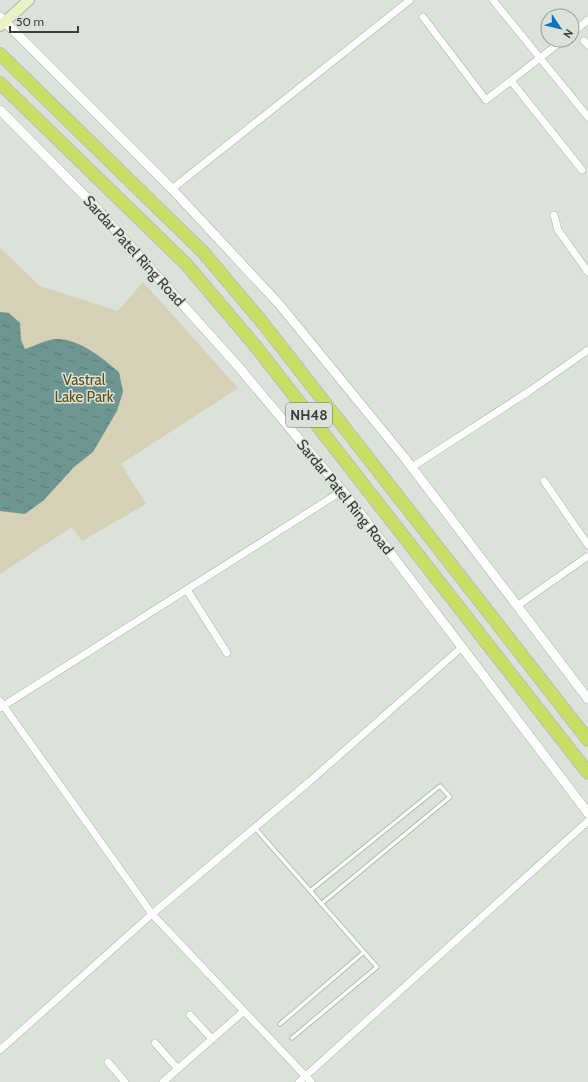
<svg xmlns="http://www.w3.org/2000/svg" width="588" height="1082" viewBox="0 0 588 1082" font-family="Cabin,sans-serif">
	<defs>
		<pattern id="water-ripples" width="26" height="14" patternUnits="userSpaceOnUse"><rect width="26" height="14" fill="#6e9690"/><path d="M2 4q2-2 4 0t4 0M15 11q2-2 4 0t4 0" fill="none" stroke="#5b7c77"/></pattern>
	</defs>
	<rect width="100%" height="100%" fill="#dbe2da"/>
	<polygon fill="#d6d0b6" points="0,248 40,286 118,311 143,282 238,388 121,464 146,504 82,541 72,527 0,574"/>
	<path fill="url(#water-ripples)" d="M0,312L9,313L20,323L21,340L25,349C34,346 46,340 55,339C79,338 102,358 119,372L123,392L117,411L93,452L74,467L44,500L25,514L0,511Z"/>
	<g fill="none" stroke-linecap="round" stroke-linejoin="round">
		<defs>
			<g id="service">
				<polyline points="255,828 377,967 292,1038"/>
				<polyline points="310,891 440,786 450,797 321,904"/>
				<polyline points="280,1024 364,952"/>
			</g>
			<g id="minor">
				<polyline points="493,0 588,117"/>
				<polyline points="423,17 486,100 563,40"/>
				<polyline points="572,33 588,20"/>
				<polyline points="584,41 588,45"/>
				<polyline points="511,81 582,170"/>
				<polyline points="172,189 410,0"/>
				<polyline points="554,215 558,230 588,272"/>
				<polyline points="412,467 531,390 588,350"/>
				<polyline points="544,481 588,545"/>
				<polyline points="187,590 227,653"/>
				<polyline points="517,606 588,556"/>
				<polyline points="0,701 152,914 311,1082"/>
				<polyline points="0,708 342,491"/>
				<polyline points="190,1015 212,1039"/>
				<polyline points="155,1043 178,1069"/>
				<polyline points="0,1050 152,914 309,782 462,647"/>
				<polyline points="108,1062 125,1082"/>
				<polyline points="163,1082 244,1011"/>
				<polyline points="299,1082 588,821"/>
			</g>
			<g id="tertiary">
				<polyline points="0,17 172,189 279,304 404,457 588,699"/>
				<polyline points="0,110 87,198 237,365 354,505 588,813"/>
			</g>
			<polyline id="secondary" points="0,26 29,0"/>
			<g id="trunk">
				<polyline points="0,54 203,252 262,322 588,740"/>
				<polyline points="0,83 187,265 257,348 588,773"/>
			</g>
		</defs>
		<use href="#service" stroke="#aab0a9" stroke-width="5"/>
		<use href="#minor" stroke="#aab0a9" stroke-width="8"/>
		<use href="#tertiary" stroke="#aab0a9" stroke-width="10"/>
		<use href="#secondary" stroke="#aab0a9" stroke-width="12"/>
		<use href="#trunk" stroke="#bcbdbc" stroke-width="14"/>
		<use href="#service" stroke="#fff" stroke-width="3.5"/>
		<use href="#minor" stroke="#fff" stroke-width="7"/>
		<use href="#tertiary" stroke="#fff" stroke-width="9"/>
		<use href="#secondary" stroke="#eaf3c5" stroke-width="10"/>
		<use href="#trunk" stroke="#c8de64" stroke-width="12"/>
	</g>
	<g text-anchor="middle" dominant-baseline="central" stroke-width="3" stroke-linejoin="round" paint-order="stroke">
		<rect fill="#dbe2da" stroke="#6a6e6a" stroke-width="1" x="286" y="403" width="46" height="24" rx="3"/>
		<g font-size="14" font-weight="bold" fill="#3a3d3a">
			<text x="309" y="415">NH48</text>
		</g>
		<g font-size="15" fill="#3a3d3a" stroke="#dbe2da">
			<text transform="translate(134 251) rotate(48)">Sardar Patel Ring Road</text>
			<text transform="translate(345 497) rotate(51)">Sardar Patel Ring Road</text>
		</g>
		<g font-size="15" fill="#5a4f18" stroke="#dbe2da">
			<text x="84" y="380">Vastral<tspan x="84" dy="17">Lake Park</tspan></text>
		</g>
	</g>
	<g transform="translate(560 28) rotate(125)"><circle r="19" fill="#dbe2da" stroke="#9ba09a"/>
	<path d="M0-3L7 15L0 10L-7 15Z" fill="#1071bd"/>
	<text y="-6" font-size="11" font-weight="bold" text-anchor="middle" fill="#3a3d3a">N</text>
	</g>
	<path d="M10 26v6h68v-6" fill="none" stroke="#3a3d3a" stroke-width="2"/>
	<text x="16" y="26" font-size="12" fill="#3a3d3a" stroke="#dbe2da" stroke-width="3" paint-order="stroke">50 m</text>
</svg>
